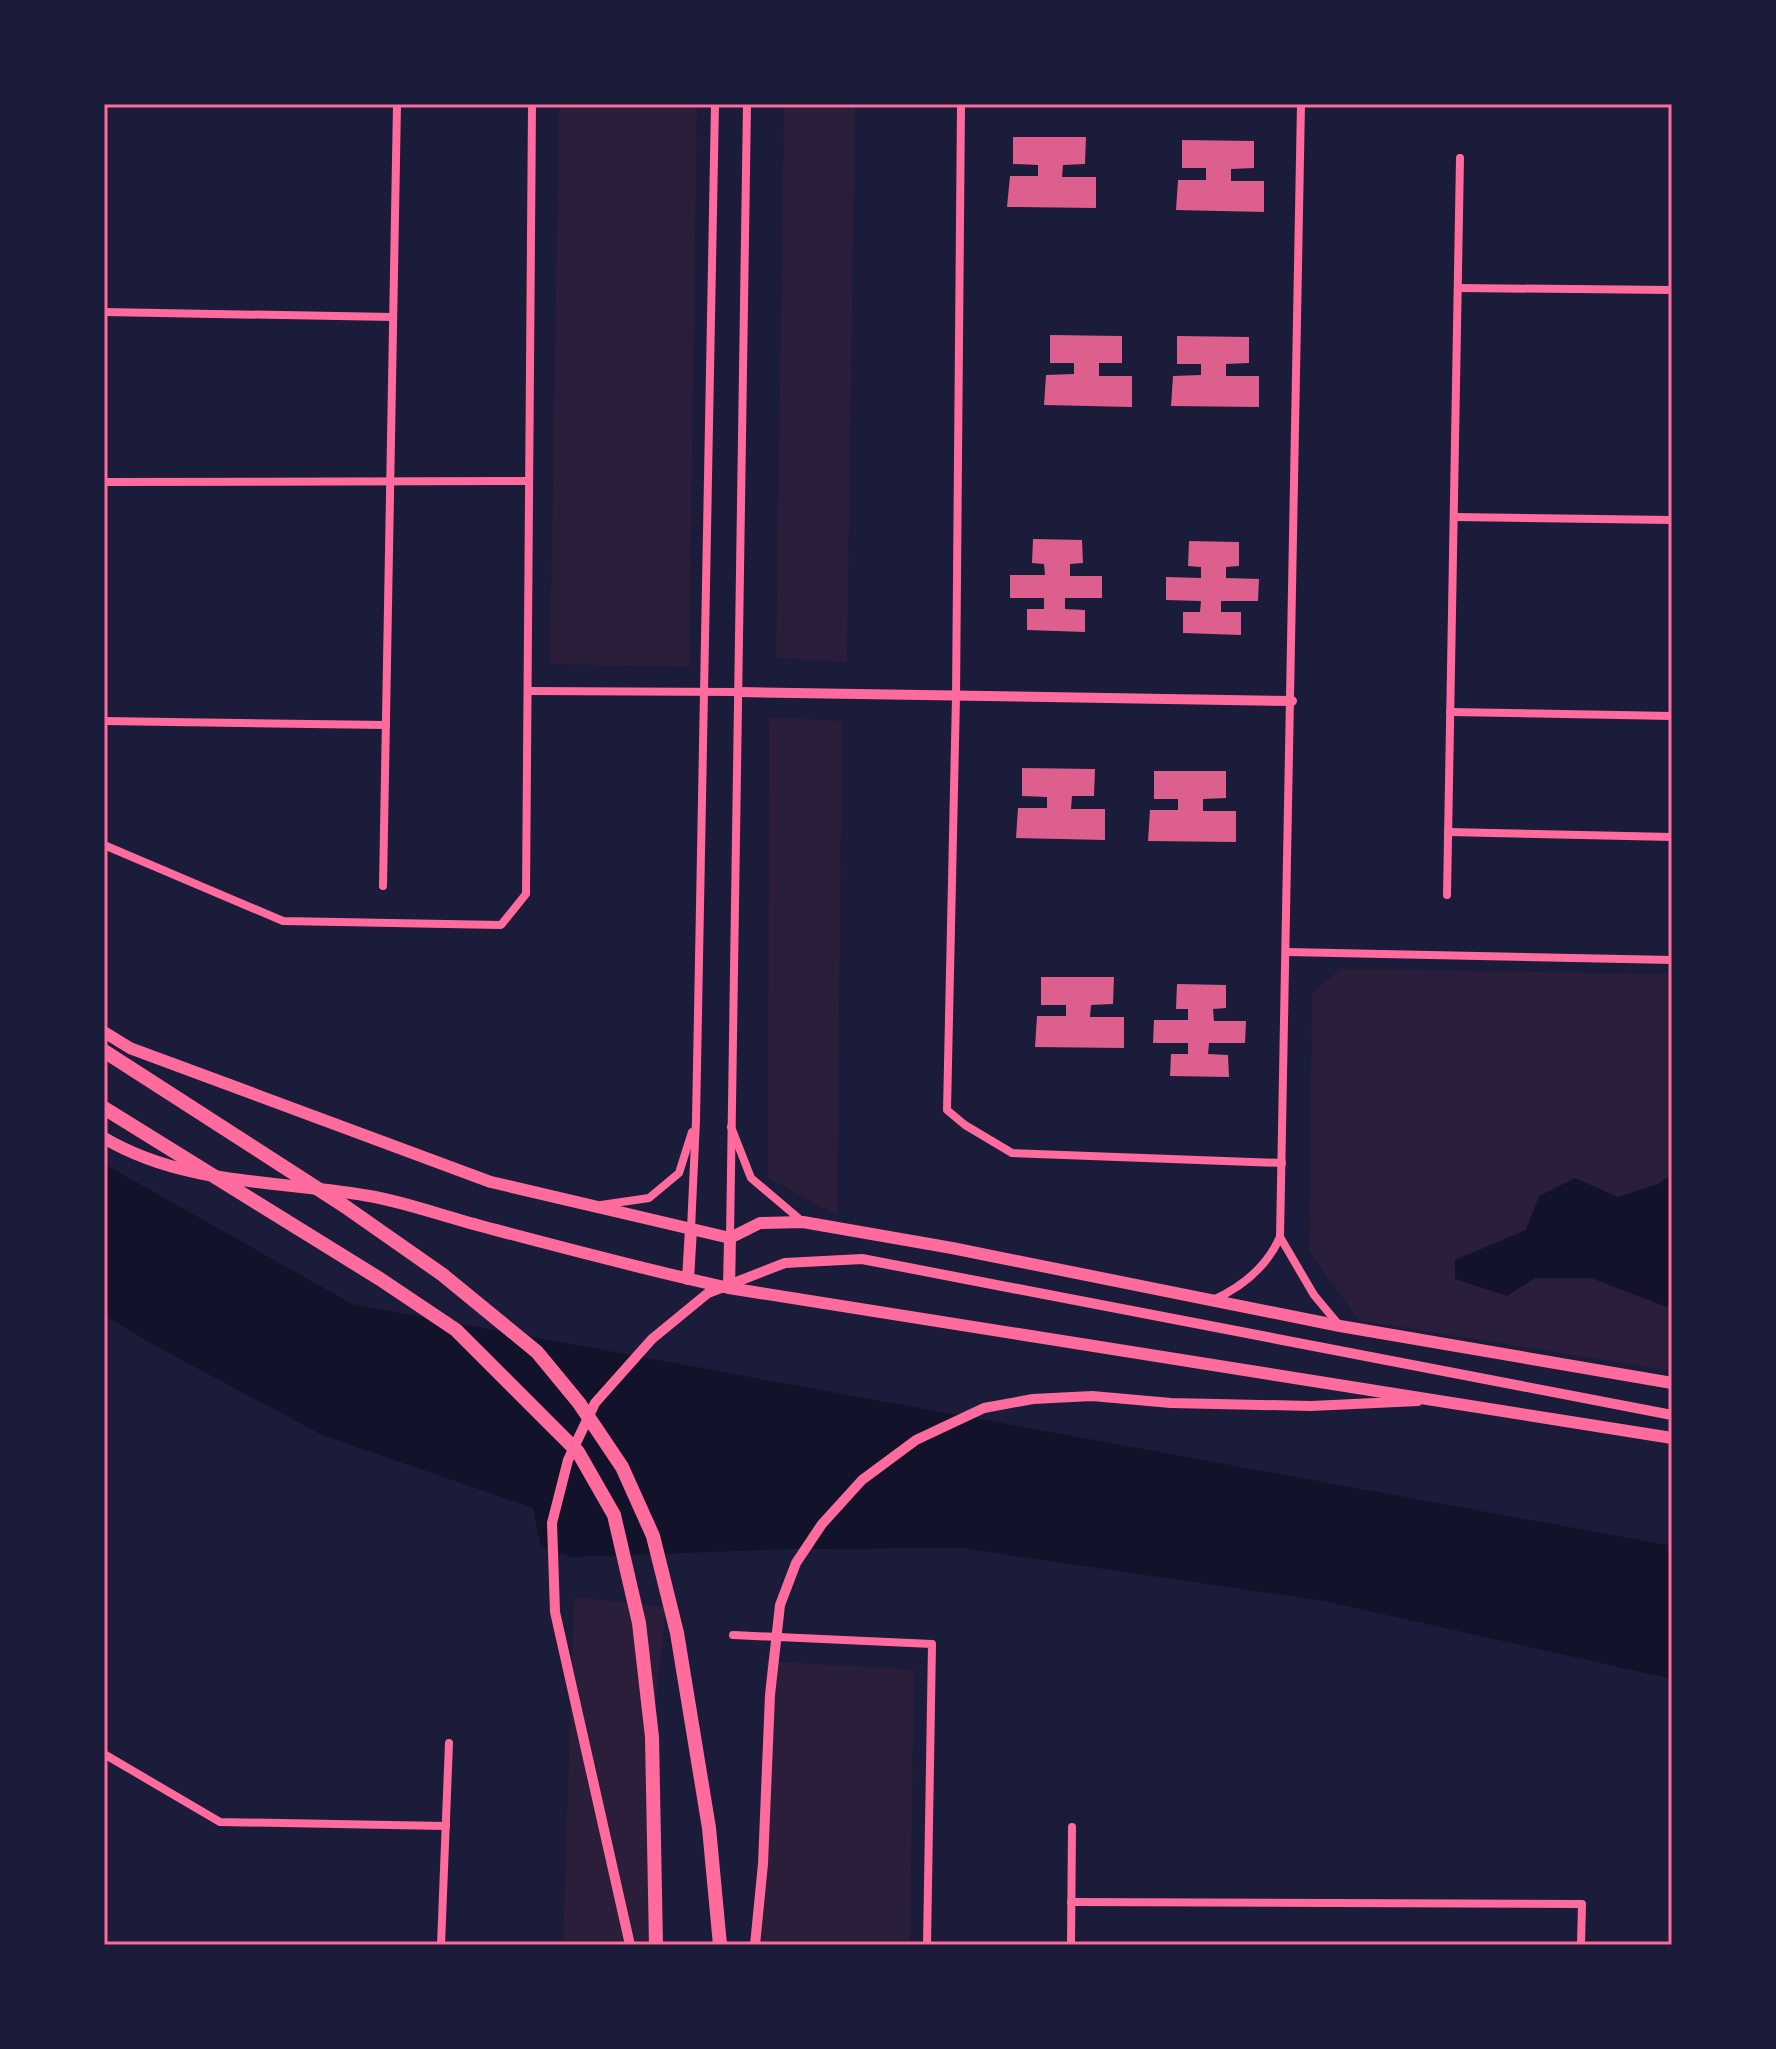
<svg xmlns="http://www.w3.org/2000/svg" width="1776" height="2049" viewBox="0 0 1776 2049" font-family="Merriweather,serif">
	<rect width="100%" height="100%" fill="#1b1b3a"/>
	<g fill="#2a1e3b">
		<polygon points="559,104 697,104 689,667 550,664"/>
		<polygon points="807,104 855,104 847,662 776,658 784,106"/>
		<polygon points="769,717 842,721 837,1215 768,1178"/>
		<polygon points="1340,969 1672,974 1672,1371 1358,1320 1309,1250 1312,994"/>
		<polygon points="574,1597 666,1607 652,1737 656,1945 563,1945"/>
		<polygon points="766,1661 914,1670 910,1945 761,1945"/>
	</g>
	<g fill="#12122b">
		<polygon points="104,1164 352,1304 1672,1546 1672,1679 1324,1601 961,1548 789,1549 572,1557 541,1547 533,1508 322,1435 152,1344 104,1315"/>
		<polygon points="1672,1174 1672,1309 1591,1278 1535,1278 1507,1296 1455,1279 1455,1260 1526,1230 1539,1196 1575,1178 1618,1197 1658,1184"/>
	</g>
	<g fill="#dd5f8e">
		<polygon points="1013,137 1086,137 1085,164 1063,165 1062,177 1096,177 1096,208 1007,207 1010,176 1038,176 1038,165 1013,164"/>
		<polygon points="1182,140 1254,141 1254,168 1231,169 1231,181 1264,181 1264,212 1176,210 1178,180 1206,180 1206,168 1182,168"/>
		<polygon points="1050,335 1122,336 1122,363 1099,363 1099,376 1132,376 1132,407 1044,405 1046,375 1074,374 1074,363 1050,363"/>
		<polygon points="1177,336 1249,337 1249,363 1226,364 1226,376 1259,376 1259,407 1171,406 1173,376 1201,375 1201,364 1177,364"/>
		<polygon points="1033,539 1082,540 1083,563 1070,564 1070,576 1102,576 1102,598 1065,598 1065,609 1085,610 1085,632 1027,630 1027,609 1044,609 1044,598 1010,598 1010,575 1045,575 1044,564 1032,563"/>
		<polygon points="1189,541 1239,542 1239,566 1226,567 1226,578 1259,579 1258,601 1221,601 1221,612 1241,612 1241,635 1183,633 1183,612 1200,612 1201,601 1166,600 1166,577 1201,578 1201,567 1188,566"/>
		<polygon points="1022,768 1095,769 1094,796 1072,796 1071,809 1105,809 1105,840 1016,838 1018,808 1047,808 1047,797 1022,796"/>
		<polygon points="1154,771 1226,771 1226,798 1203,799 1203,811 1236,811 1236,842 1148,841 1150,810 1178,810 1178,799 1154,799"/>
		<polygon points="1041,977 1114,977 1113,1004 1091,1005 1090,1017 1124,1017 1124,1048 1035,1047 1037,1016 1066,1016 1066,1005 1041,1005"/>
		<polygon points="1177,984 1226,985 1226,1008 1213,1009 1214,1021 1246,1021 1245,1043 1209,1043 1208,1054 1228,1055 1229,1077 1170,1076 1171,1054 1188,1054 1188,1043 1153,1043 1154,1020 1188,1020 1188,1009 1176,1009"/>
	</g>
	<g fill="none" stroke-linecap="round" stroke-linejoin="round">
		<g stroke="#ff6b9d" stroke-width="8">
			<polyline points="961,104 956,697 947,1110 965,1125 1012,1153 1282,1163"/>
			<polyline points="1301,104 1280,1237 1314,1295 1339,1325"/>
			<polyline points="1458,288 1672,290"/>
			<polyline points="104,312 393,317"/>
			<polyline points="104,482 528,481"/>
			<polyline points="1454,517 1672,520"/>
			<polyline points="528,691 738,692"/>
			<polyline points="1450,712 1672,716"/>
			<polyline points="104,721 386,725"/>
			<polyline points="1448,832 1672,837"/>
			<polyline points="104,845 283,921 501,925 526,894 532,104"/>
			<polyline points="383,886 397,104"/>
			<polyline points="1447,895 1460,158"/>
			<polyline points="1287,952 1672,960"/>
			<polyline points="731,1127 751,1178 803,1222"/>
			<polyline points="601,1205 649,1198 679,1173 692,1132"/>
			<polyline points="691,1229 696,1120 715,104"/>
			<polyline points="730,1238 747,104"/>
			<path d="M1213,1300C1242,1287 1267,1266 1280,1237"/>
			<polyline points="733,1635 932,1644 927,1945"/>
			<polyline points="104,1754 220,1822 446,1826"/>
			<polyline points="1071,1902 1582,1904 1581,1945"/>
			<polyline points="441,1945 449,1743"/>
			<polyline points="1071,1945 1072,1827"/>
		</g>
		<g stroke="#ff6b9d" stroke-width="10">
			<polyline points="738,692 1292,701"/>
			<polyline points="630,1945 555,1612 552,1523 568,1460 595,1403 652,1339 708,1293 785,1263 862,1259 1672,1415"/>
			<polyline points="755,1945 763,1864 770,1695 780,1605 796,1563 822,1524 862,1480 916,1440 984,1408 1033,1399 1092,1396 1171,1403 1311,1406 1418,1401"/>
		</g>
		<g stroke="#ff6b9d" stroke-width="12">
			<polyline points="104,1032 130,1048 491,1182 730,1238 760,1223 803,1222 952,1248 1340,1326 1672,1383"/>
			<path d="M104,1138C187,1187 284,1180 375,1197C411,1204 446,1217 481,1226C564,1248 646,1270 729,1288L1672,1438"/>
			<polyline points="688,1279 691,1229"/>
			<polyline points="729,1288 730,1238"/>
		</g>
		<g stroke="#ff6b9d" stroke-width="14">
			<polyline points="104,1051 343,1205 443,1275 537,1352 579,1403 622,1467 653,1536 677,1633 709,1828 720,1945"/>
			<polyline points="104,1108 380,1279 456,1330 578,1452 614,1515 639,1623 652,1737 656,1945"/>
		</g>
	</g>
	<rect width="1776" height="2049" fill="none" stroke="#1b1b3a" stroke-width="212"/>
	<rect x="106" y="106" width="1564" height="1837" fill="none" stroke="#ff6b9d" stroke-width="3"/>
</svg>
